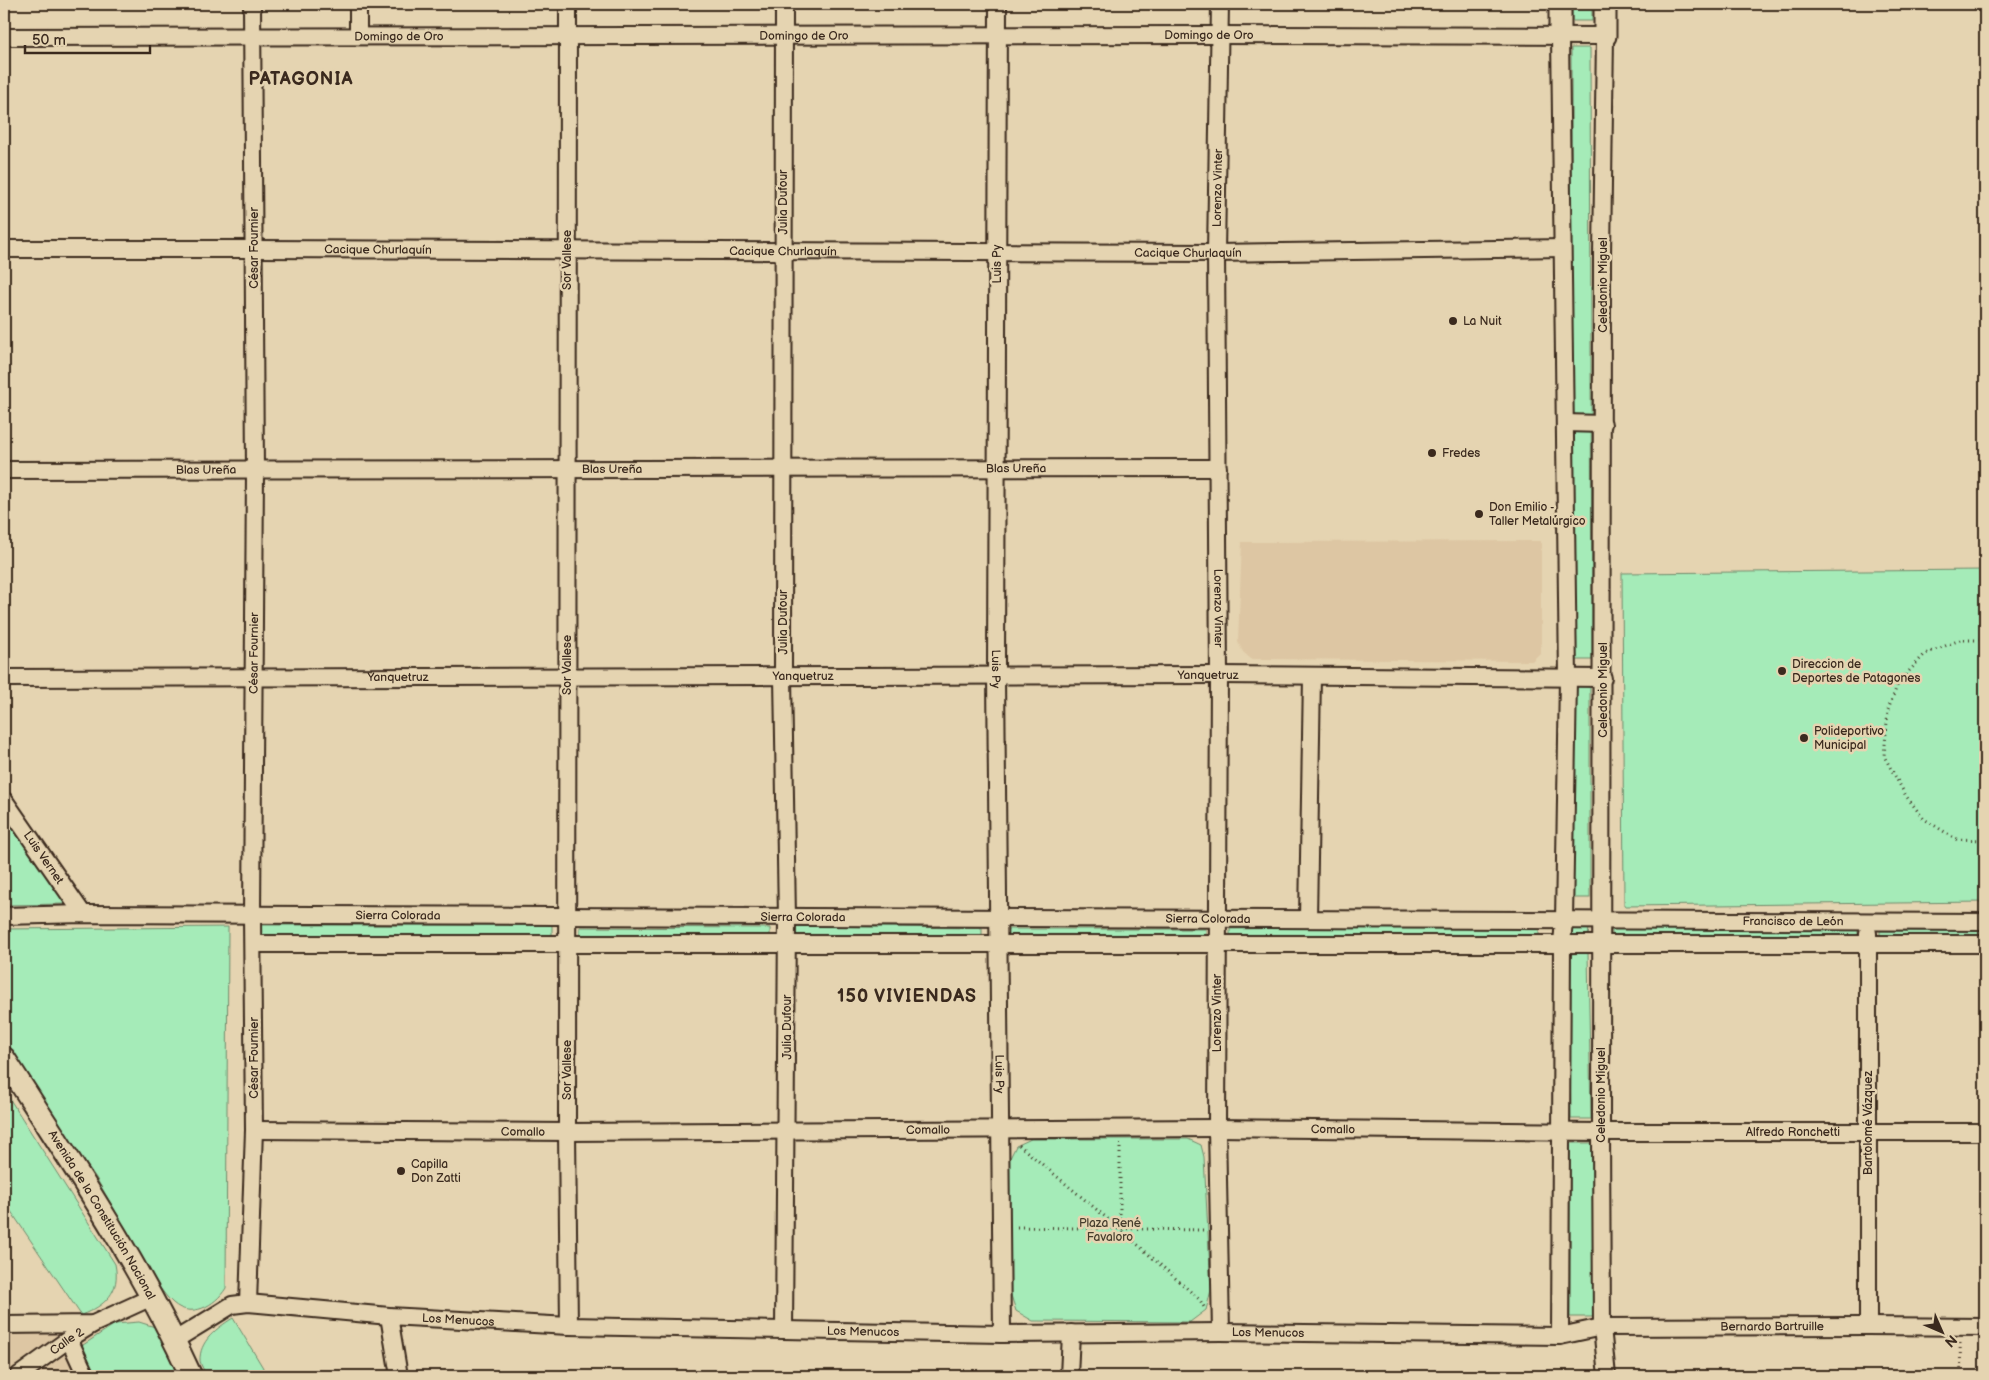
<svg xmlns="http://www.w3.org/2000/svg" width="1989" height="1380" viewBox="0 0 1989 1380" font-family="'Balsamiq Sans',sans-serif">
	<rect width="100%" height="100%" fill="#e5d4b1"/>
	<filter id="ink" filterUnits="userSpaceOnUse"><feTurbulence type="fractalNoise" baseFrequency=".02" numOctaves="2"/><feDisplacementMap in="SourceGraphic" scale="10" xChannelSelector="R" yChannelSelector="G"/><feConvolveMatrix kernelMatrix="1 2 1 2 8 2 1 2 1" color-interpolation-filters="sRGB"/></filter>
	<g filter="url(#ink)">
		<g fill="#ddc6a3">
			<polygon points="1541,541 1541,652 1532,661 1251,659 1243,652 1238,642 1242,542"/>
			<polygon points="131,1330 153,1376 4,1376 4,1332"/>
		</g>
		<g fill="#a5ebb8" stroke="#708a6b">
			<rect x="1572" y="4" width="20" height="17"/>
			<polygon points="1571,48 1590,48 1592,660 1572,660"/>
			<polygon points="1985,570 1985,902 1624,906 1622,573"/>
			<rect x="1572" y="686" width="18" height="212"/>
			<polygon points="4,815 66,904 4,905"/>
			<rect x="258" y="925" width="294" height="10"/>
			<polygon points="1539,925 1539,935 1230,939 1230,929"/>
			<polygon points="795,926 982,928 982,936 795,935"/>
			<polygon points="1573,926 1589,928 1588,937 1573,938 1571,932"/>
			<path d="M228,927L226,1288C215,1306 191,1319 173,1303C168,1299 164,1293 160,1288L96,1178L4,1046V929Z"/>
			<polygon points="580,927 770,928 770,936 580,935"/>
			<polygon points="1612,928 1858,928 1858,938 1612,937"/>
			<polygon points="1007,929 1206,929 1206,937 1007,938"/>
			<polygon points="1985,930 1985,939 1880,940 1880,931"/>
			<polygon points="1588,953 1591,1119 1571,1119 1568,954"/>
			<path d="M4,1090L115,1264C121,1292 105,1306 81,1315L4,1201Z"/>
			<polygon points="1031,1139 1188,1139 1201,1145 1204,1157 1211,1290 1206,1310 1190,1322 1033,1321 1016,1311 1010,1292 1009,1160 1016,1146"/>
			<polygon points="1570,1143 1592,1143 1593,1317 1570,1317"/>
			<path d="M233,1318L268,1376H207C205,1372 201,1366 200,1361C199,1341 217,1328 233,1318Z"/>
			<polygon points="139,1322 155,1327 178,1376 96,1376 80,1347 115,1324"/>
		</g>
		<g fill="none" stroke-linecap="round" stroke-linejoin="round">
			<defs>
				<g id="minor">
					<polyline points="358,4 358,36"/>
					<polyline points="568,4 567,1132 569,1326"/>
					<polyline points="784,4 783,677 787,918 784,1330"/>
					<path id="s1" d="M998,4L996,676L1002,1334"/>
					<path id="s2" d="M1220,4L1216,253L1219,675L1217,1128L1221,1332"/>
					<polyline points="1560,36 1568,679 1564,920 1562,944 1560,1336"/>
					<path id="s3" d="M4,37L1221,35L1605,36L1602,255L1601,1132L1602,1327L1607,1376"/>
					<path id="s4" d="M4,249H254L1216,253L1562,248"/>
					<polyline points="1565,423 1603,424"/>
					<path id="s5" d="M4,470L1218,468"/>
					<path id="s6" d="M4,678L1219,675L1603,678"/>
					<path id="s7" d="M4,800L83,914"/>
					<path id="s8" d="M4,916L83,914L1985,922"/>
					<polyline points="1308,919 1312,676"/>
					<polyline points="253,944 1985,944"/>
					<path id="s9" d="M254,1130L567,1132L1217,1128L1601,1132H1985"/>
					<path id="s10" d="M248,1303L254,1130L252,916L255,471L252,4"/>
					<polyline points="389,1316 399,1376"/>
					<polyline points="4,1325 93,1324 152,1297"/>
					<polyline points="1868,1326 1868,933"/>
					<polyline points="69,1339 86,1376"/>
					<path id="s11" d="M175,1340L232,1305L248,1303L389,1316L569,1326L1002,1334L1221,1332L1560,1336L1602,1327L1868,1326L1985,1327"/>
					<path id="s12" d="M18,1376L69,1339L93,1324"/>
					<polyline points="1069,1376 1071,1333"/>
				</g>
				<g id="major">
					<polyline points="1560,36 1560,4"/>
					<polyline points="1605,36 1605,4"/>
					<path id="s13" d="M4,1058C70,1161 140,1264 191,1376"/>
				</g>
			</defs>
			<use href="#minor" stroke="#3b2a1e" stroke-width="20"/>
			<use href="#major" stroke="#3b2a1e" stroke-width="25"/>
			<g stroke="#3b2a1e" stroke-width="3" stroke-dasharray="1 4" stroke-linecap="butt">
				<polyline points="1985,640 1960,640 1925,654 1898,683 1888,710 1884,756 1906,796 1924,819 1956,839 1985,840"/>
				<polyline points="1120,1143 1120,1229"/>
				<polyline points="1019,1145 1120,1229 1200,1300 1204,1307"/>
				<polyline points="1017,1227 1203,1230"/>
				<polyline points="1960,1343 1961,1376"/>
			</g>
			<use href="#minor" stroke="#e5d4b1" stroke-width="16"/>
			<use href="#major" stroke="#e5d4b1" stroke-width="21"/>
		</g>
	</g>
	<g fill="#3b2a1e" stroke="#e5d4b1" stroke-width="2">
		<circle cx="1453" cy="321" r="5"/>
		<circle cx="1432" cy="453" r="5"/>
		<circle cx="1479" cy="514" r="5"/>
		<circle cx="1782" cy="671" r="5"/>
		<circle cx="1804" cy="738" r="5"/>
		<circle cx="401" cy="1171" r="5"/>
	</g>
	<g text-anchor="middle" dominant-baseline="central" stroke-width="5" stroke-linejoin="round" paint-order="stroke">
		<g font-size="12" fill="#3b2a1e" stroke="#e5d4b1">
			<text stroke="none"><textPath href="#s3" startOffset="800">Domingo de Oro</textPath></text>
			<text stroke="none"><textPath href="#s3" startOffset="1205">Domingo de Oro</textPath></text>
			<text stroke="none"><textPath href="#s3" startOffset="395">Domingo de Oro</textPath></text>
			<text transform="translate(1218 188) rotate(-89)">Lorenzo Vinter</text>
			<text transform="translate(783 202) rotate(-90)">Julia Dufour</text>
			<text transform="translate(254 248) rotate(-90)">César Fournier</text>
			<text stroke="none"><textPath href="#s4" startOffset="374">Cacique Churlaquín</textPath></text>
			<text stroke="none"><textPath href="#s4" startOffset="779">Cacique Churlaquín</textPath></text>
			<text stroke="none"><textPath href="#s4" startOffset="1184">Cacique Churlaquín</textPath></text>
			<text transform="translate(567 260) rotate(-90)">Sor Vallese</text>
			<text transform="translate(997 264) rotate(-90)">Luis Py</text>
			<text transform="translate(1603 285) rotate(-90)">Celedonio Miguel</text>
			<text stroke="none"><textPath href="#s5" startOffset="1012">Blas Ureña</textPath></text>
			<text stroke="none"><textPath href="#s5" startOffset="608">Blas Ureña</textPath></text>
			<text stroke="none"><textPath href="#s5" startOffset="202">Blas Ureña</textPath></text>
			<text stroke="none"><textPath href="#s2" startOffset="604">Lorenzo Vinter</textPath></text>
			<text transform="translate(783 622) rotate(-90)">Julia Dufour</text>
			<text stroke="none"><textPath href="#s10" startOffset="650">César Fournier</textPath></text>
			<text transform="translate(567 665) rotate(-90)">Sor Vallese</text>
			<text stroke="none"><textPath href="#s1" startOffset="665">Luis Py</textPath></text>
			<text stroke="none"><textPath href="#s6" startOffset="799">Yanquetruz</textPath></text>
			<text stroke="none"><textPath href="#s6" startOffset="1204">Yanquetruz</textPath></text>
			<text stroke="none"><textPath href="#s6" startOffset="394">Yanquetruz</textPath></text>
			<text transform="translate(1603 690) rotate(-90)">Celedonio Miguel</text>
			<text stroke="none"><textPath href="#s7" startOffset="70">Luis Vernet</textPath></text>
			<text stroke="none"><textPath href="#s8" startOffset="394">Sierra Colorada</textPath></text>
			<text stroke="none"><textPath href="#s8" startOffset="799">Sierra Colorada</textPath></text>
			<text stroke="none"><textPath href="#s8" startOffset="1204">Sierra Colorada</textPath></text>
			<text stroke="none"><textPath href="#s8" startOffset="1789">Francisco de León</textPath></text>
			<text transform="translate(1217 1013) rotate(-90)">Lorenzo Vinter</text>
			<text transform="translate(787 1027) rotate(-90)">Julia Dufour</text>
			<text transform="translate(254 1058) rotate(-90)">César Fournier</text>
			<text transform="translate(567 1070) rotate(-90)">Sor Vallese</text>
			<text stroke="none"><textPath href="#s1" startOffset="1070">Luis Py</textPath></text>
			<text transform="translate(1601 1095) rotate(-90)">Celedonio Miguel</text>
			<text transform="translate(1868 1123) rotate(-90)">Bartolomé Vázquez</text>
			<text stroke="none"><textPath href="#s9" startOffset="1079">Comallo</textPath></text>
			<text stroke="none"><textPath href="#s9" startOffset="674">Comallo</textPath></text>
			<text stroke="none"><textPath href="#s9" startOffset="269">Comallo</textPath></text>
			<text stroke="none"><textPath href="#s9" startOffset="1539">Alfredo Ronchetti</textPath></text>
			<text stroke="none"><textPath href="#s13" startOffset="185">Avenida de la Constitución Nacional</textPath></text>
			<text stroke="none"><textPath href="#s11" startOffset="294">Los Menucos</textPath></text>
			<text stroke="none"><textPath href="#s11" startOffset="1609">Bernardo Bartruille</textPath></text>
			<text stroke="none"><textPath href="#s11" startOffset="699">Los Menucos</textPath></text>
			<text stroke="none"><textPath href="#s11" startOffset="1104">Los Menucos</textPath></text>
			<text stroke="none"><textPath href="#s12" startOffset="60">Calle 2</textPath></text>
		</g>
		<g font-size="12" fill="#3b2a1e" stroke="#e5d4b1" text-anchor="start">
			<text x="1463" y="321">La Nuit</text>
			<text x="1442" y="453">Fredes</text>
			<text x="1489" y="507">Don Emilio -<tspan x="1489" dy="14">Taller Metalúrgico</tspan></text>
			<text x="1792" y="664">Direccion de<tspan x="1792" dy="14">Deportes de Patagones</tspan></text>
			<text x="1814" y="731">Polideportivo<tspan x="1814" dy="14">Municipal</tspan></text>
			<text x="411" y="1164">Capilla<tspan x="411" dy="14">Don Zatti</tspan></text>
		</g>
		<g font-size="12" fill="#463d2d" stroke="#e5d4b1">
			<text x="1110" y="1223">Plaza René<tspan x="1110" dy="14">Favaloro</tspan></text>
		</g>
		<g font-size="18" font-weight="bold" letter-spacing="1" fill="#3b2a1e" stroke="#e5d4b1">
			<text x="301" y="79">PATAGONIA</text>
			<text x="907" y="996">150 VIVIENDAS</text>
		</g>
	</g>
	<rect width="1989" height="1380" fill="none" stroke="#e5d4b1" stroke-width="20"/>
	<rect x="10" y="10" width="1969" height="1360" fill="none" stroke="#3b2a1e" stroke-width="2" filter="url(#ink)"/>
	<g transform="translate(1942 1332) rotate(135)" stroke="#e5d4b1" stroke-width="4" paint-order="stroke">
	<path d="M0-4L9 19L0 12L-9 19Z" fill="#3b2a1e"/>
	<text y="-8" font-size="14" font-weight="bold" text-anchor="middle" fill="#3b2a1e">N</text>
	</g>
	<path d="M25 45v8h125v-8" fill="none" stroke="#3b2a1e" stroke-width="2.5"/>
	<text x="32" y="45" font-size="15" fill="#3b2a1e" stroke="#e5d4b1" stroke-width="4" paint-order="stroke">50 m</text>
</svg>
